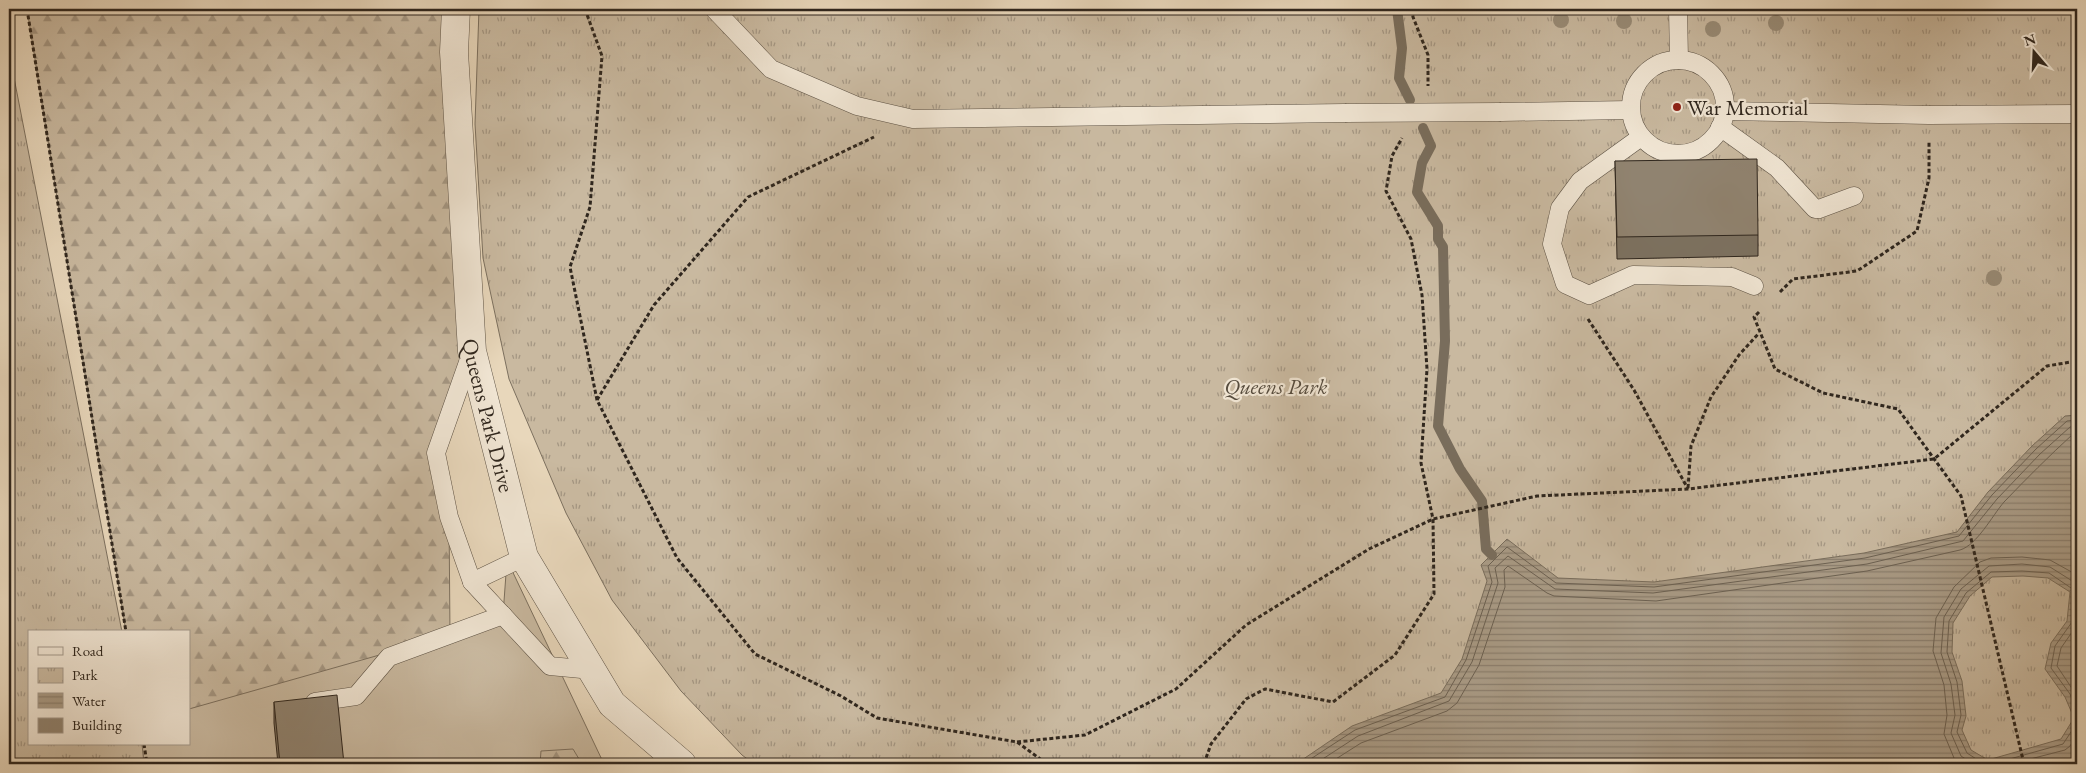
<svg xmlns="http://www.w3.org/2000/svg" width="2086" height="773" viewBox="0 0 2086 773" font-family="'EB Garamond',serif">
	<defs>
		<pattern id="forest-firs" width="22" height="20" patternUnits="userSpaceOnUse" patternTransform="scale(1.25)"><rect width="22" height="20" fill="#c9b9a0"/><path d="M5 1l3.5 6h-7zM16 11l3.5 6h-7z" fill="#a49682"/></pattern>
		<pattern id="park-tufts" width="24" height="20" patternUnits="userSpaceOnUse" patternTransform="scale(1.25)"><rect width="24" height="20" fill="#c9b9a0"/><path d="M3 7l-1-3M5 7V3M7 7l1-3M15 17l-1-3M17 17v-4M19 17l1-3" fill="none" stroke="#a49682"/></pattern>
		<pattern id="water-rules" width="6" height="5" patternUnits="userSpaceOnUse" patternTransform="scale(1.25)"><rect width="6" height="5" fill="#a99b86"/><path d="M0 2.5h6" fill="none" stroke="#8a7e6d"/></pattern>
	</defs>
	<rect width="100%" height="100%" fill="#e8d7bb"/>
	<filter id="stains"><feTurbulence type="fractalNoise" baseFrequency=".004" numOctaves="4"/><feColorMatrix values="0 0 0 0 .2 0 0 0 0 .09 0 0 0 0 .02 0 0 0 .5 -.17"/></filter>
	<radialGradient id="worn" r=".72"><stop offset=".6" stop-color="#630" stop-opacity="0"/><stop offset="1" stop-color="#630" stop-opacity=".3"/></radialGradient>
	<polygon fill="#c9b9a0" stroke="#7c705f" points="507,560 604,764 144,764 142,744 189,744 189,708 503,615"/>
	<g fill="url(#forest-firs)" stroke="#7c705f">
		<polygon points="27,9 446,9 472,351 436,453 449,517 450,635 189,709 189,632 126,632"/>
		<polygon points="573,749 582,764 540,764 541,751"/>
	</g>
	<g fill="url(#park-tufts)" stroke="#7c705f">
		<polygon points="479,9 2077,9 2077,764 754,764 742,755 681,691 612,600 566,513 509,379 483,258 475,124"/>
		<polygon points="9,52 122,632 29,632 29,744 142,744 144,764 9,764"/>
	</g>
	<path fill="url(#water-rules)" stroke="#796d5c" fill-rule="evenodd" d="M2077,415V764H1296L1352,726L1441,693L1462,659L1487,581L1481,565L1507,539L1558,578L1654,582L1864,553L1957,532L1988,492L2032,446L2065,416ZM2023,576L2048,578L2070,592L2067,621L2051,643L2045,669L2065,697L2074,718L2061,739L1988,760L1971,750L1962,730L1966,716L1962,681L1952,652L1953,623L1970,596L1992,577Z"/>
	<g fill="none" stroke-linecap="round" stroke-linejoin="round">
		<g stroke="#6c6152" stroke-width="1">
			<polyline points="2077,625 2061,648 2057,666 2077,696"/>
			<polyline points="1303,764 1355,730 1445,697 1466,660 1492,582 1488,566 1507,547 1556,583 1654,587 1865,558 1959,536 1992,495 2036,449 2067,421 2077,420"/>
			<polyline points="1315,764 1358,736 1449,701 1472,662 1498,583 1495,568 1508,556 1555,589 1653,593 1867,564 1963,541 1997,499 2040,454 2070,427 2077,426"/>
			<path d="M1328,764L1361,743L1447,711L1457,703L1479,665L1505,587L1504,570L1508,566L1547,593L1554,596L1656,601L1867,571L1960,550C1977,545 1992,516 2004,502C2026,479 2049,456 2073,434H2077"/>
			<polyline points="1959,764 1954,758 1944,734 1947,715 1944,685 1933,651 1936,618 1954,587 1980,562 1991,558 2022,557 2050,560 2077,575"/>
			<polyline points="1973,764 1961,756 1951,733 1955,715 1951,684 1941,653 1944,617 1961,589 1989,566 2022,564 2050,567 2077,584"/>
			<polyline points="1984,764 1967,753 1957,732 1961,715 1957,682 1947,652 1949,621 1966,593 1991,572 2022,571 2049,573 2074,590 2072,622 2055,646 2051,668 2070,694 2077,712"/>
			<polyline points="1992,764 2063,744 2077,723"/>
			<polyline points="2011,764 2065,750 2070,746 2077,735"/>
		</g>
		<g stroke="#796d5c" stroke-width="10">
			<polyline points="1397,9 1402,48 1399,78 1410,100"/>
			<polyline points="1423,128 1431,146 1422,163 1417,192 1438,226 1438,239 1443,247 1445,341 1438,426 1460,469 1482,501 1486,549 1492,555"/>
		</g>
		<defs>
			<g id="lane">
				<polyline points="714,9 771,69 857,106 913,119 1345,113"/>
				<polyline points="1678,9 1679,60"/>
				<circle cx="1678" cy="107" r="47"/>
				<polyline points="1725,111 1929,115 2077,114"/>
				<polyline points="1501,112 1630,110"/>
				<polyline points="1720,127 1777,168 1815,209 1819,209 1854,196"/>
				<polyline points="1641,137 1580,181 1560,208 1552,244 1565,284 1589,295 1633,275 1732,277 1754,286"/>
				<polyline points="472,351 436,453 449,517 472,582 550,666 592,670"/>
				<polyline points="472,582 524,557"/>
				<polyline points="315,702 356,696 389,657 503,615"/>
			</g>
			<g id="street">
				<path id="s1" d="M456,9L454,52L472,351L524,557L612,704L682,764"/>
			</g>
		</defs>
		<use href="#lane" stroke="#5e5345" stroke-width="19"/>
		<use href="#street" stroke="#5e5345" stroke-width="29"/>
		<g stroke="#30271e" stroke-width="3" stroke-dasharray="4 2.5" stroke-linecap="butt">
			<polyline points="27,9 126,632"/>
			<polyline points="585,9 602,56 590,207 570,267 597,400 677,558 755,654 841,696 877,718 1017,742 1047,764"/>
			<polyline points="1412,9 1413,17 1428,55 1428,86"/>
			<polyline points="1780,292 1793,279 1857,271 1917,231 1929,178 1929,141"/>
			<polyline points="1759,312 1754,317 1775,369 1823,393 1898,409 1961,496 2024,764"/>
			<polyline points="1588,319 1634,390 1688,489"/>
			<polyline points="597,400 654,305 748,197 874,137"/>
			<polyline points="1688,488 1691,446 1711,397 1739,355 1759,333"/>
			<polyline points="1017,742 1085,735 1176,689 1246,625 1369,549 1433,519 1537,496 1688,489 1934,459 2047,366 2077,361"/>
			<polyline points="144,744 147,764"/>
			<polyline points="1204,764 1211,744 1246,699 1265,689 1333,702 1395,655 1434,594 1433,519 1421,463 1427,369 1422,295 1411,239 1386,191 1392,156 1402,138"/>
		</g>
		<use href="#lane" stroke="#f0e5d3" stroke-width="18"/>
		<use href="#street" stroke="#f0e5d3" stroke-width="28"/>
		<defs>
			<polyline id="lane-bridge" points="1345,113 1501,112"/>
		</defs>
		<use href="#lane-bridge" stroke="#5e5345" stroke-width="19" stroke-linecap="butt"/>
		<use href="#lane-bridge" stroke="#f0e5d3" stroke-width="18"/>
	</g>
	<g fill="#988b76">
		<circle cx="1561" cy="20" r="8"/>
		<circle cx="1624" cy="21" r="8"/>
		<circle cx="1776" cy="23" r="8"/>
		<circle cx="1713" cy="29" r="8"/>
		<circle cx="1994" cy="278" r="8"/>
	</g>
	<g fill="#7c7160" stroke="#30271e">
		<polygon points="1615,161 1758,235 1758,256 1617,259"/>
		<polygon points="274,702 344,764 278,764 274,723"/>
	</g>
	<g fill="#908370" stroke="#30271e">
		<polygon points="1757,159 1758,235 1617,237 1615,161"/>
		<polygon points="337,695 344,764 280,764 274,702"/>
	</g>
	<circle fill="#8f2418" stroke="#f0e5d3" stroke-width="2" cx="1677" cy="107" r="5"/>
	<g text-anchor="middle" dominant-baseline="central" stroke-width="4.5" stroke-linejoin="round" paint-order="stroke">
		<g font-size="22" fill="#30271e" stroke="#f0e5d3" text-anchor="start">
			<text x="1687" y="107">War Memorial</text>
		</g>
		<g font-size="22" font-style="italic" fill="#564c3e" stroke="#f0e5d3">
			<text x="1276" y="386">Queens Park</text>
		</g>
		<g font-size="22" fill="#30271e" stroke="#f0e5d3">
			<text stroke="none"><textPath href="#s1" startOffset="409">Queens Park Drive</textPath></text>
		</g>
	</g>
	<rect width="2086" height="773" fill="none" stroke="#e8d7bb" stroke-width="30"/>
	<rect x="10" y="10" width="2066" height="753" fill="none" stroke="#30271e" stroke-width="2.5"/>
	<rect x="15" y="15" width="2056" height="743" fill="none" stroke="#30271e"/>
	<rect x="28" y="630" width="162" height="115" fill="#f0e5d3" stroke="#a3998b"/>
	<rect x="38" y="647" width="25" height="8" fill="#f0e5d3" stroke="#a3998b"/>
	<text x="72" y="656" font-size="15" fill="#30271e">Road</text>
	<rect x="38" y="668" width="25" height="15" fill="url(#park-tufts)" stroke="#a3998b"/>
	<text x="72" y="680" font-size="15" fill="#30271e">Park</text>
	<rect x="38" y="693" width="25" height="15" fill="url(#water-rules)" stroke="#a3998b"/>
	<text x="72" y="706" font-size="15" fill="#30271e">Water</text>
	<rect x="38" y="718" width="25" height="15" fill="#908370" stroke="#a3998b"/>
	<text x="72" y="730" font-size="15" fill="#30271e">Building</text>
	<g transform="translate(2034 52) rotate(341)" stroke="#f0e5d3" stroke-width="4" paint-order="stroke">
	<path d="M0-4L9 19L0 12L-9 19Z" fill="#30271e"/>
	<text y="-8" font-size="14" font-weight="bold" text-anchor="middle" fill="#30271e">N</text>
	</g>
	<rect width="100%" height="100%" filter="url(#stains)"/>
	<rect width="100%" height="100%" fill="url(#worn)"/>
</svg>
